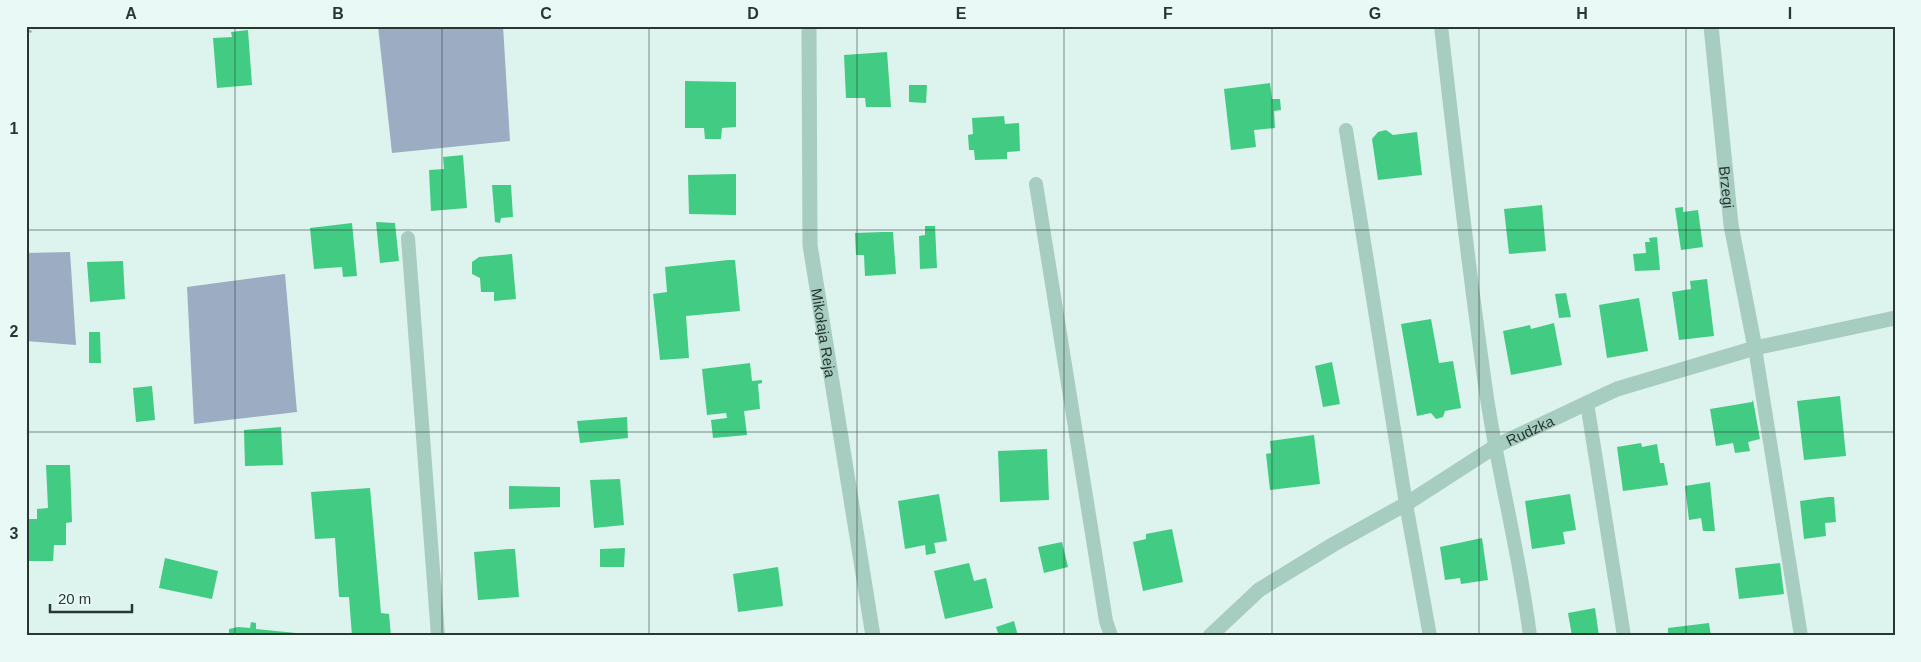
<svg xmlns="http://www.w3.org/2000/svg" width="1921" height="662" viewBox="0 0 1921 662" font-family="Arial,sans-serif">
	<rect width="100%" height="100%" fill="#dcf3ee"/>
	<g fill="#9bacc3">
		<polygon points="378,26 503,26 510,141 392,153"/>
		<polygon points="70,252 76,345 26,341 26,253"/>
		<polygon points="285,274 297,412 194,424 187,287"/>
	</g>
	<g fill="#42cb83">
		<polygon points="248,30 252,85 217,88 213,38 232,37 231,32"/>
		<polygon points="887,52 891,107 866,107 865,98 846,98 844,55"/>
		<polygon points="685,81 736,82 736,127 722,128 721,139 705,139 704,128 685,128"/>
		<polygon points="1270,83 1272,99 1280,99 1281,110 1274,111 1275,128 1254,130 1256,147 1231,150 1224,89"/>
		<polygon points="909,85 927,85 926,103 909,102"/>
		<polygon points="1004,116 1005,124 1019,123 1020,151 1007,152 1007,159 975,160 974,150 969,150 968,135 973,134 972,118"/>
		<polygon points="1386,130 1393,135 1417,132 1422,175 1378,180 1372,139 1378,132"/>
		<polygon points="463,155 467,208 431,211 429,170 444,169 443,157"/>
		<polygon points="736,174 736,215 689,214 688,175"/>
		<polygon points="492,185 511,185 513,217 501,218 500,223 495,222"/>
		<polygon points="1542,205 1546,251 1509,254 1504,209"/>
		<polygon points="1683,207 1683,212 1698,210 1703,247 1681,250 1675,208"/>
		<polygon points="376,222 395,223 399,261 380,263"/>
		<polygon points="352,223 357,276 343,277 342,267 314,269 310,228"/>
		<polygon points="925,226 935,226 937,268 920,269 919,236 925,235"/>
		<polygon points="883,232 893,232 896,274 865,276 864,255 856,255 855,233"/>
		<polygon points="1657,237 1660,270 1635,271 1633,254 1646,253 1645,242 1650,242 1649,238"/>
		<polygon points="512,254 516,299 494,301 494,292 481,292 480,278 472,274 472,262 479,257"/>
		<polygon points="728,260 735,260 740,311 686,316 689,358 660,360 653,294 667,292 665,267"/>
		<polygon points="123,261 125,299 90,302 87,262"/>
		<polygon points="1707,279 1714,336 1679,340 1672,292 1691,289 1690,281"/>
		<polygon points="1566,293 1571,317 1559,318 1555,294"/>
		<polygon points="1639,298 1648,351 1607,358 1599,305"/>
		<polygon points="1431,319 1439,363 1453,361 1461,408 1445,411 1443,417 1436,419 1431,413 1417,416 1401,324"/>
		<polygon points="1554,323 1562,365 1511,375 1503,331 1530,325 1531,329"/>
		<polygon points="89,332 100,332 101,363 89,363"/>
		<polygon points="1332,362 1340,404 1323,407 1315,366"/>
		<polygon points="750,363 752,381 762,380 762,383 758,384 760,409 744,411 747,435 713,438 711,420 727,418 726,413 707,415 702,369"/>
		<polygon points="152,386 155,420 136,422 133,388"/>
		<polygon points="1840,396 1846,456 1804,460 1797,401"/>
		<polygon points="1753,400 1760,439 1748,442 1750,451 1735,453 1733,443 1716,446 1710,409 1752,402"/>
		<polygon points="627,417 628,438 580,443 577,421"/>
		<polygon points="281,427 283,465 245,466 244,430"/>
		<polygon points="1314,435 1320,484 1270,490 1266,454 1271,453 1270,441"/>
		<polygon points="1641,443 1642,447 1657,444 1660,463 1664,463 1668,485 1623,491 1617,447"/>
		<polygon points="1047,449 1049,500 1000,502 998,451"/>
		<polygon points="46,465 70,465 72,522 66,523 66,545 54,545 53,561 26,561 26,519 37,519 37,509 48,508"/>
		<polygon points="620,479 624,525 594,528 590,480"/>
		<polygon points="1710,482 1715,531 1703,531 1701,518 1689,520 1685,486"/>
		<polygon points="509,486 560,487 560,507 509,509"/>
		<polygon points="370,488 381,613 389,614 391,636 352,636 349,597 339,597 335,538 315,539 311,492"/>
		<polygon points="939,494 947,541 934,543 936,553 926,555 925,545 905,549 898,501"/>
		<polygon points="1570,494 1576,530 1563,532 1565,544 1532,549 1525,501"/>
		<polygon points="1828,497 1834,497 1836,522 1825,523 1826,536 1804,539 1800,501"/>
		<polygon points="1172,529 1183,582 1143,591 1133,542 1146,539 1146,534"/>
		<polygon points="1482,538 1488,580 1461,584 1460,578 1445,580 1440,547"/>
		<polygon points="1062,542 1068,567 1044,573 1038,547"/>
		<polygon points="625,548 624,567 600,567 600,549"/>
		<polygon points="509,549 515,549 519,597 478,600 474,552"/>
		<polygon points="165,558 218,571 212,599 159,588"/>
		<polygon points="969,563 974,581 986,578 993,608 945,619 934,571"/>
		<polygon points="1780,563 1784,594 1739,599 1735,568"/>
		<polygon points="778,567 783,606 738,612 733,574"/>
		<polygon points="1595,608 1599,636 1572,636 1568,613"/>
		<polygon points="1014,621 1018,636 999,636 996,627"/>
		<polygon points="251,622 256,623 256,629 306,634 306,636 229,636 229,629 238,627 250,628"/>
		<polygon points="1709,623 1711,636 1668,636 1668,628"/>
	</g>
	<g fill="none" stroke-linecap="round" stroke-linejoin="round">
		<polyline stroke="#91b8ab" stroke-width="3" stroke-dasharray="2.5 2.5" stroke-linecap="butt" points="26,36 35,26"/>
		<g stroke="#a7ccc0" stroke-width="14">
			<path d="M1441,26C1455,150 1469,274 1487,398C1499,477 1520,556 1530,636"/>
			<polyline points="1346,130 1406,504 1430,636"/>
			<polyline points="1036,184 1106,621 1111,636"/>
			<polyline points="408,238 438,636"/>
			<polyline points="1755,348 1801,636"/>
			<polyline points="1587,403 1624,636"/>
		</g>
		<g stroke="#a7ccc0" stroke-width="15">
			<path id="s1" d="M809,26L810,245L873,636"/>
			<path id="s2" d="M1711,26L1731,225L1755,348"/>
			<path id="s3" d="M1210,636L1259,590L1334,544L1406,504L1496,446L1587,403L1617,389L1755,348L1895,318"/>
		</g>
	</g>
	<path fill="none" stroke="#283831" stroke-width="1" stroke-opacity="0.55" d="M235,26V636M442,26V636M649,26V636M857,26V636M1064,26V636M1272,26V636M1479,26V636M1686,26V636M26,230H1895M26,432H1895"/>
	<g text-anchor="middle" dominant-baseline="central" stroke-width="4" stroke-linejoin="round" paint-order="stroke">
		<g font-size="15" fill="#283831" stroke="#e9faf6">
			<text stroke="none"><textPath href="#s2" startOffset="162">Brzegi</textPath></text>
			<text stroke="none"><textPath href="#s1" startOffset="308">Mikołaja Reja</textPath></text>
			<text stroke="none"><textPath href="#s3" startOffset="382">Rudzka</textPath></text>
		</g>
	</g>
	<rect width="1921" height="662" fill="none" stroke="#e9faf6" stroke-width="55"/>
	<path d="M50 604v8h82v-8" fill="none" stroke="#283831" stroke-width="2.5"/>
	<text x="58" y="604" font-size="15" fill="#283831" stroke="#e9faf6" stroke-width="4" paint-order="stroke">20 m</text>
	<rect x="28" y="28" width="1866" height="606" fill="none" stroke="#283831" stroke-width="2"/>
	<g font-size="16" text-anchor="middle" font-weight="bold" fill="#283831">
		<text x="131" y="19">A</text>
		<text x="338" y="19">B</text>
		<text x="546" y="19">C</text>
		<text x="753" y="19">D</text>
		<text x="961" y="19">E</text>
		<text x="1168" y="19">F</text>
		<text x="1375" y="19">G</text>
		<text x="1582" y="19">H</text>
		<text x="1790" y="19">I</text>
		<text x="14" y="134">1</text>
		<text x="14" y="337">2</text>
		<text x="14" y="539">3</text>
	</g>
</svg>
